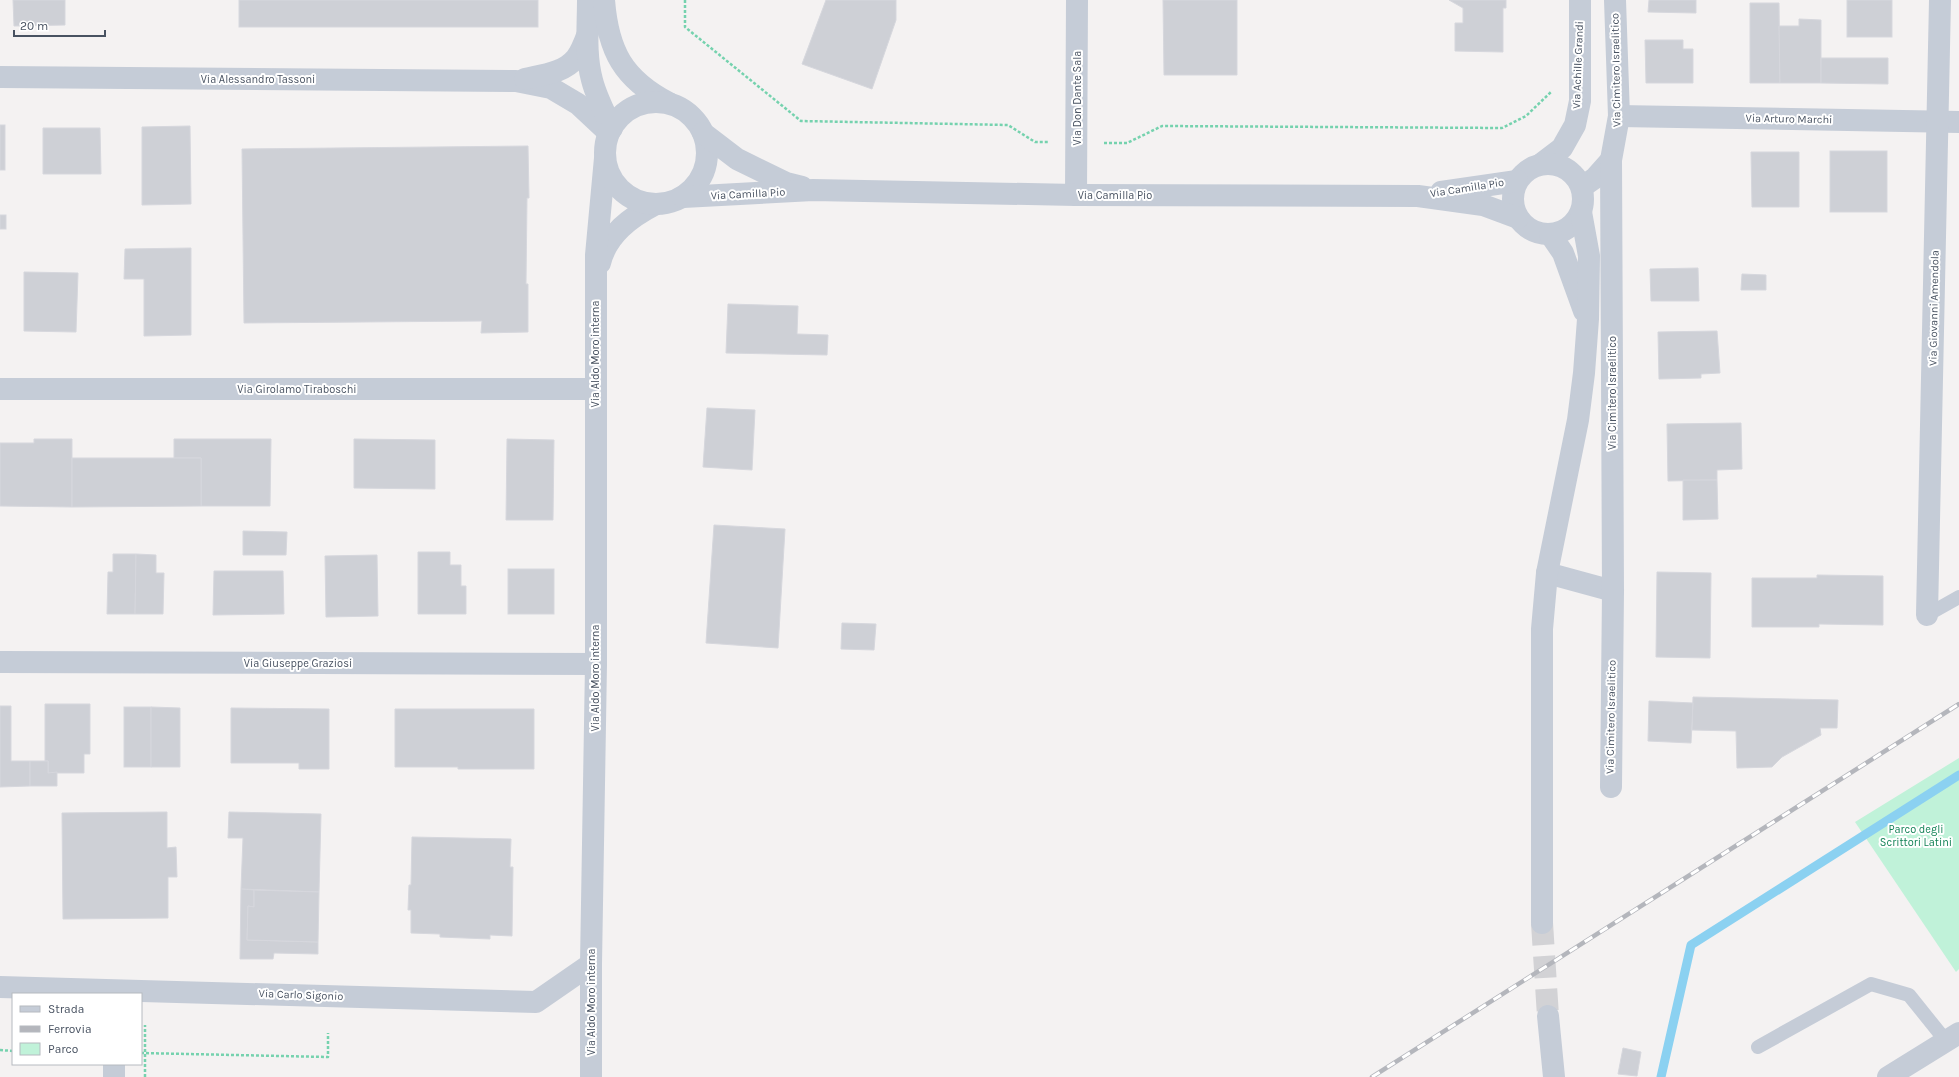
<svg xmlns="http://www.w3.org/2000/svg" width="1959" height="1077" viewBox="0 0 1959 1077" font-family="Karla,sans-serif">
	<rect width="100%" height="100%" fill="#f4f2f2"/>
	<polygon fill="#c0f2d9" points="1959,758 1959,969 1956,972 1855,822"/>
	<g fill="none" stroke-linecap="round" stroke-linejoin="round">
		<polyline stroke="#8bd1f1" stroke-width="9" points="1661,1077 1691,945 1959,775"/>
	</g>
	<g fill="#ced0d6" stroke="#d6d7dd">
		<polygon points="13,0 65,0 65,25 14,26"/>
		<rect x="239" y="0" width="299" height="27"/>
		<polygon points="826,0 896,0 896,20 872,89 802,64"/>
		<polygon points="1163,0 1237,0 1237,75 1164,75"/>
		<polygon points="1449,0 1506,0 1506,8 1503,8 1503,52 1455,51 1455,23 1463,23 1463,8"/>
		<polygon points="1649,0 1696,0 1696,13 1648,12"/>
		<rect x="1847" y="0" width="45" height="37"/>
		<polygon points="1750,3 1779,3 1780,83 1750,83"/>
		<polygon points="1799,19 1821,20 1821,83 1780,83 1779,26 1799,26"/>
		<polygon points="1645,40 1683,40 1683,49 1693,49 1693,83 1646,83"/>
		<polygon points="1821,58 1888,58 1888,84 1821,83"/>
		<rect x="0" y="125" width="5" height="45"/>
		<polygon points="190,126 191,204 142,205 142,127"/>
		<polygon points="43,128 100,128 101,174 43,174"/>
		<polygon points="528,146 529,198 527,198 526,284 528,284 528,332 481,333 482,321 244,323 242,149"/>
		<rect x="1830" y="151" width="57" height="61"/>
		<polygon points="1751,152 1799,152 1799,207 1752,207"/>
		<rect x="0" y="215" width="6" height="14"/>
		<polygon points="191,248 191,335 144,336 144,279 124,279 125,249"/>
		<polygon points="1698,268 1699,301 1651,301 1650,269"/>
		<polygon points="24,272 78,273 76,332 24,331"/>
		<polygon points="1742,274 1766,275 1766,290 1741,290"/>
		<polygon points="728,304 798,306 797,334 828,335 827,355 726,353"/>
		<polygon points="1717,331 1720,373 1701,374 1701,378 1659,379 1658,332"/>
		<polygon points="707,408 755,410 752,470 703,467"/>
		<polygon points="1741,423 1742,469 1717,470 1717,480 1668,481 1667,424"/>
		<polygon points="34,439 72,439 72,507 0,506 0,443 34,443"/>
		<polygon points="174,439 271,439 270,506 201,506 201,458 174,458"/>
		<polygon points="354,439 435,440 435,489 354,488"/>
		<polygon points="507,439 554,440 553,520 506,520"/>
		<polygon points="72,458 201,458 201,506 72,507"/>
		<polygon points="1683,480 1717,480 1718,519 1683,520"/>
		<polygon points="714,525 785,529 778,648 706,643"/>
		<polygon points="243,531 287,532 286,555 243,555"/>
		<polygon points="418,552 450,552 450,565 461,565 461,586 466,586 466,614 418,614"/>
		<polygon points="113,554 136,554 135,614 107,614 108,572 113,572"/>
		<polygon points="136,554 156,555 156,573 164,573 163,614 135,614"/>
		<polygon points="377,555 378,616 326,617 325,556"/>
		<rect x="508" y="569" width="46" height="45"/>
		<polygon points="214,571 283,571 284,614 213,615"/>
		<polygon points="1657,572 1711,573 1710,658 1656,657"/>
		<polygon points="1817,575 1883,576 1883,625 1819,624 1819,627 1752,627 1752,578 1817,578"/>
		<polygon points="842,623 876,624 874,650 841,649"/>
		<polygon points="1693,697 1838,700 1837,728 1820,728 1821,735 1782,757 1772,767 1737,768 1736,731 1692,730"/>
		<polygon points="1649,701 1693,703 1691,743 1648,741"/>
		<polygon points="45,704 90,704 90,754 84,754 84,773 48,773 48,761 45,761"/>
		<polygon points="0,706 11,706 11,761 30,761 30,786 0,787"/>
		<rect x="124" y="707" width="27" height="60"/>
		<polygon points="151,707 180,708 180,767 151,767"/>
		<polygon points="231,708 329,709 329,769 299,769 299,763 231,763"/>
		<polygon points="395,709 534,709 534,769 458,769 458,767 395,767"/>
		<polygon points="30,761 48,761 48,773 57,772 57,786 30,786"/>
		<polygon points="167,812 167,848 176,847 177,877 168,877 168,918 63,919 62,813"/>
		<polygon points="229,812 321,814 319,892 241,889 243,838 228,838"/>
		<polygon points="412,837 511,839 510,867 513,867 512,936 490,935 490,939 440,937 440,934 411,933 411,910 408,910 409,885 411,885"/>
		<polygon points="241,889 254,890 254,907 248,906 247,940 318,942 318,954 274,953 273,959 240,959"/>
		<polygon points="254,890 319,892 318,942 247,940 248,906 254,907"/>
		<polygon points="1623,1048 1641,1052 1637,1076 1618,1074"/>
	</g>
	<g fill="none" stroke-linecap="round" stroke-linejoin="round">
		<polyline stroke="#d2d2d5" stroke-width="22" stroke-dasharray="22 11" stroke-linecap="butt" points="1542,923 1548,1016"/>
		<g stroke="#75d2ae" stroke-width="2.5" stroke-dasharray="3 2" stroke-linecap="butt">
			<polyline points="685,0 685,27 801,121 1008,125 1035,142 1049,142"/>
			<polyline points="1104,143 1127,143 1162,126 1502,128 1526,116 1552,91"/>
			<polyline points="0,1050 13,1051"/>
			<polyline points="141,1053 328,1057 328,1033"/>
			<polyline points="145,1077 145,1025"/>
		</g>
		<g stroke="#c5ccd7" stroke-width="14">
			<polyline points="1927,615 1959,597"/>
			<polyline points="1758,1047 1871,984 1909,995 1946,1041"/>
		</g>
		<g stroke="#c5ccd7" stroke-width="22">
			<polyline points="0,77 516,81 551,88 578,104 609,133"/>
			<path d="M525,79C542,75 564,73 576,58C581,52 585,41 588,33"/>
			<polyline points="1619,116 1959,122"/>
			<polyline points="1541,164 1562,148 1575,125 1580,101 1580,0"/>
			<polyline points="1582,187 1595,178 1611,160"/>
			<polyline points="1076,195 1077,0"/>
			<path d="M600,263C607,234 631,217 656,204"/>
			<polyline points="0,389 595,389"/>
			<polyline points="1547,573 1613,591"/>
			<polyline points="1927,615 1940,0"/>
			<polyline points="0,662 596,664"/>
			<polyline points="1611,787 1613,591 1611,160 1619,116 1615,0"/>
			<polyline points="0,987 536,1002 591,964"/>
			<polyline points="114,1077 114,1064"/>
			<polyline points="591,1077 591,964 596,664 596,255 605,158"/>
		</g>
		<g stroke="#c5ccd7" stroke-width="22">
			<path d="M588,0C588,26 585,54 592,80C596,96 604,112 612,128"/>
			<path d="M604,0C608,51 623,79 669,103"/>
			<circle cx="656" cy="153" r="51"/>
			<polyline points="703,133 737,159 786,183 802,187"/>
			<circle cx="1548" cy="199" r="35"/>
			<polyline points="1441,192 1517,181"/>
			<polyline points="683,197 813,190 1076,195 1418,196 1483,205 1518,218"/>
			<polyline points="1550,234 1563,253 1584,311"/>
			<polyline points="1542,923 1542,629 1547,573 1578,420 1584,373 1588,319 1589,256 1581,212"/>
			<polyline points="1548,1016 1554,1077"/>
			<polyline points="1888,1077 1959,1033"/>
		</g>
		<defs>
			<polyline id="rail" points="1372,1077 1959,704"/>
		</defs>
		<use href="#rail" stroke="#b4b6bc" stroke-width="4.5"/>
		<use href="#rail" stroke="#fff" stroke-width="3" stroke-dasharray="9" stroke-linecap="butt"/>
	</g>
	<g text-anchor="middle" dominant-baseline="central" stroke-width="4" stroke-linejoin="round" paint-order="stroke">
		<g font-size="11" fill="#485261" stroke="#fff">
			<text transform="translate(1578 65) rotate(-88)">Via Achille Grandi</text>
			<text transform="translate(1616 70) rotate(-91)">Via Cimitero Israelitico</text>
			<text x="258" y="79">Via Alessandro Tassoni</text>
			<text transform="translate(1077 98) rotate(-90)">Via Don Dante Sala</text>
			<text transform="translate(1789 119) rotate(1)">Via Arturo Marchi</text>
			<text transform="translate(1467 188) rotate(-9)">Via Camilla Pio</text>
			<text transform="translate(748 194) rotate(-3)">Via Camilla Pio</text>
			<text x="1115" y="195">Via Camilla Pio</text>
			<text transform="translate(1934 308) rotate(-89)">Via Giovanni Amendola</text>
			<text transform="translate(595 354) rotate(-90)">Via Aldo Moro interna</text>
			<text x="297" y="389">Via Girolamo Tiraboschi</text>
			<text transform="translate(1612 393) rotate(-90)">Via Cimitero Israelitico</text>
			<text x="298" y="663">Via Giuseppe Graziosi</text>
			<text transform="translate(595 678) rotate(-90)">Via Aldo Moro interna</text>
			<text transform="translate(1611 717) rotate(-89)">Via Cimitero Israelitico</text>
			<text transform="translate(301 995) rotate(2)">Via Carlo Sigonio</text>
			<text transform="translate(591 1002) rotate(-90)">Via Aldo Moro interna</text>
		</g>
		<g font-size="11" fill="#138256" stroke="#fff">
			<text x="1916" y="829">Parco degli<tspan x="1916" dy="13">Scrittori Latini</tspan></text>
		</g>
	</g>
	<rect x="12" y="993" width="130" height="72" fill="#ffffff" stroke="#b6bac0"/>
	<rect x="20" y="1006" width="20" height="6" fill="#c5ccd7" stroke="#b6bac0"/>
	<text x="48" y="1013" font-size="12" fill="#485261">Strada</text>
	<rect x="20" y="1026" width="20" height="6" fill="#b4b6bc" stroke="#b6bac0"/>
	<text x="48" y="1033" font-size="12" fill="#485261">Ferrovia</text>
	<rect x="20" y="1043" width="20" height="12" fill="#c0f2d9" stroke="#b6bac0"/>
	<text x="48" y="1053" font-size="12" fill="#485261">Parco</text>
	<path d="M14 30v6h91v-6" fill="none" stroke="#485261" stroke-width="2"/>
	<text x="20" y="30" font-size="12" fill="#485261" stroke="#ffffff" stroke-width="3" paint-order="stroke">20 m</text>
</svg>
